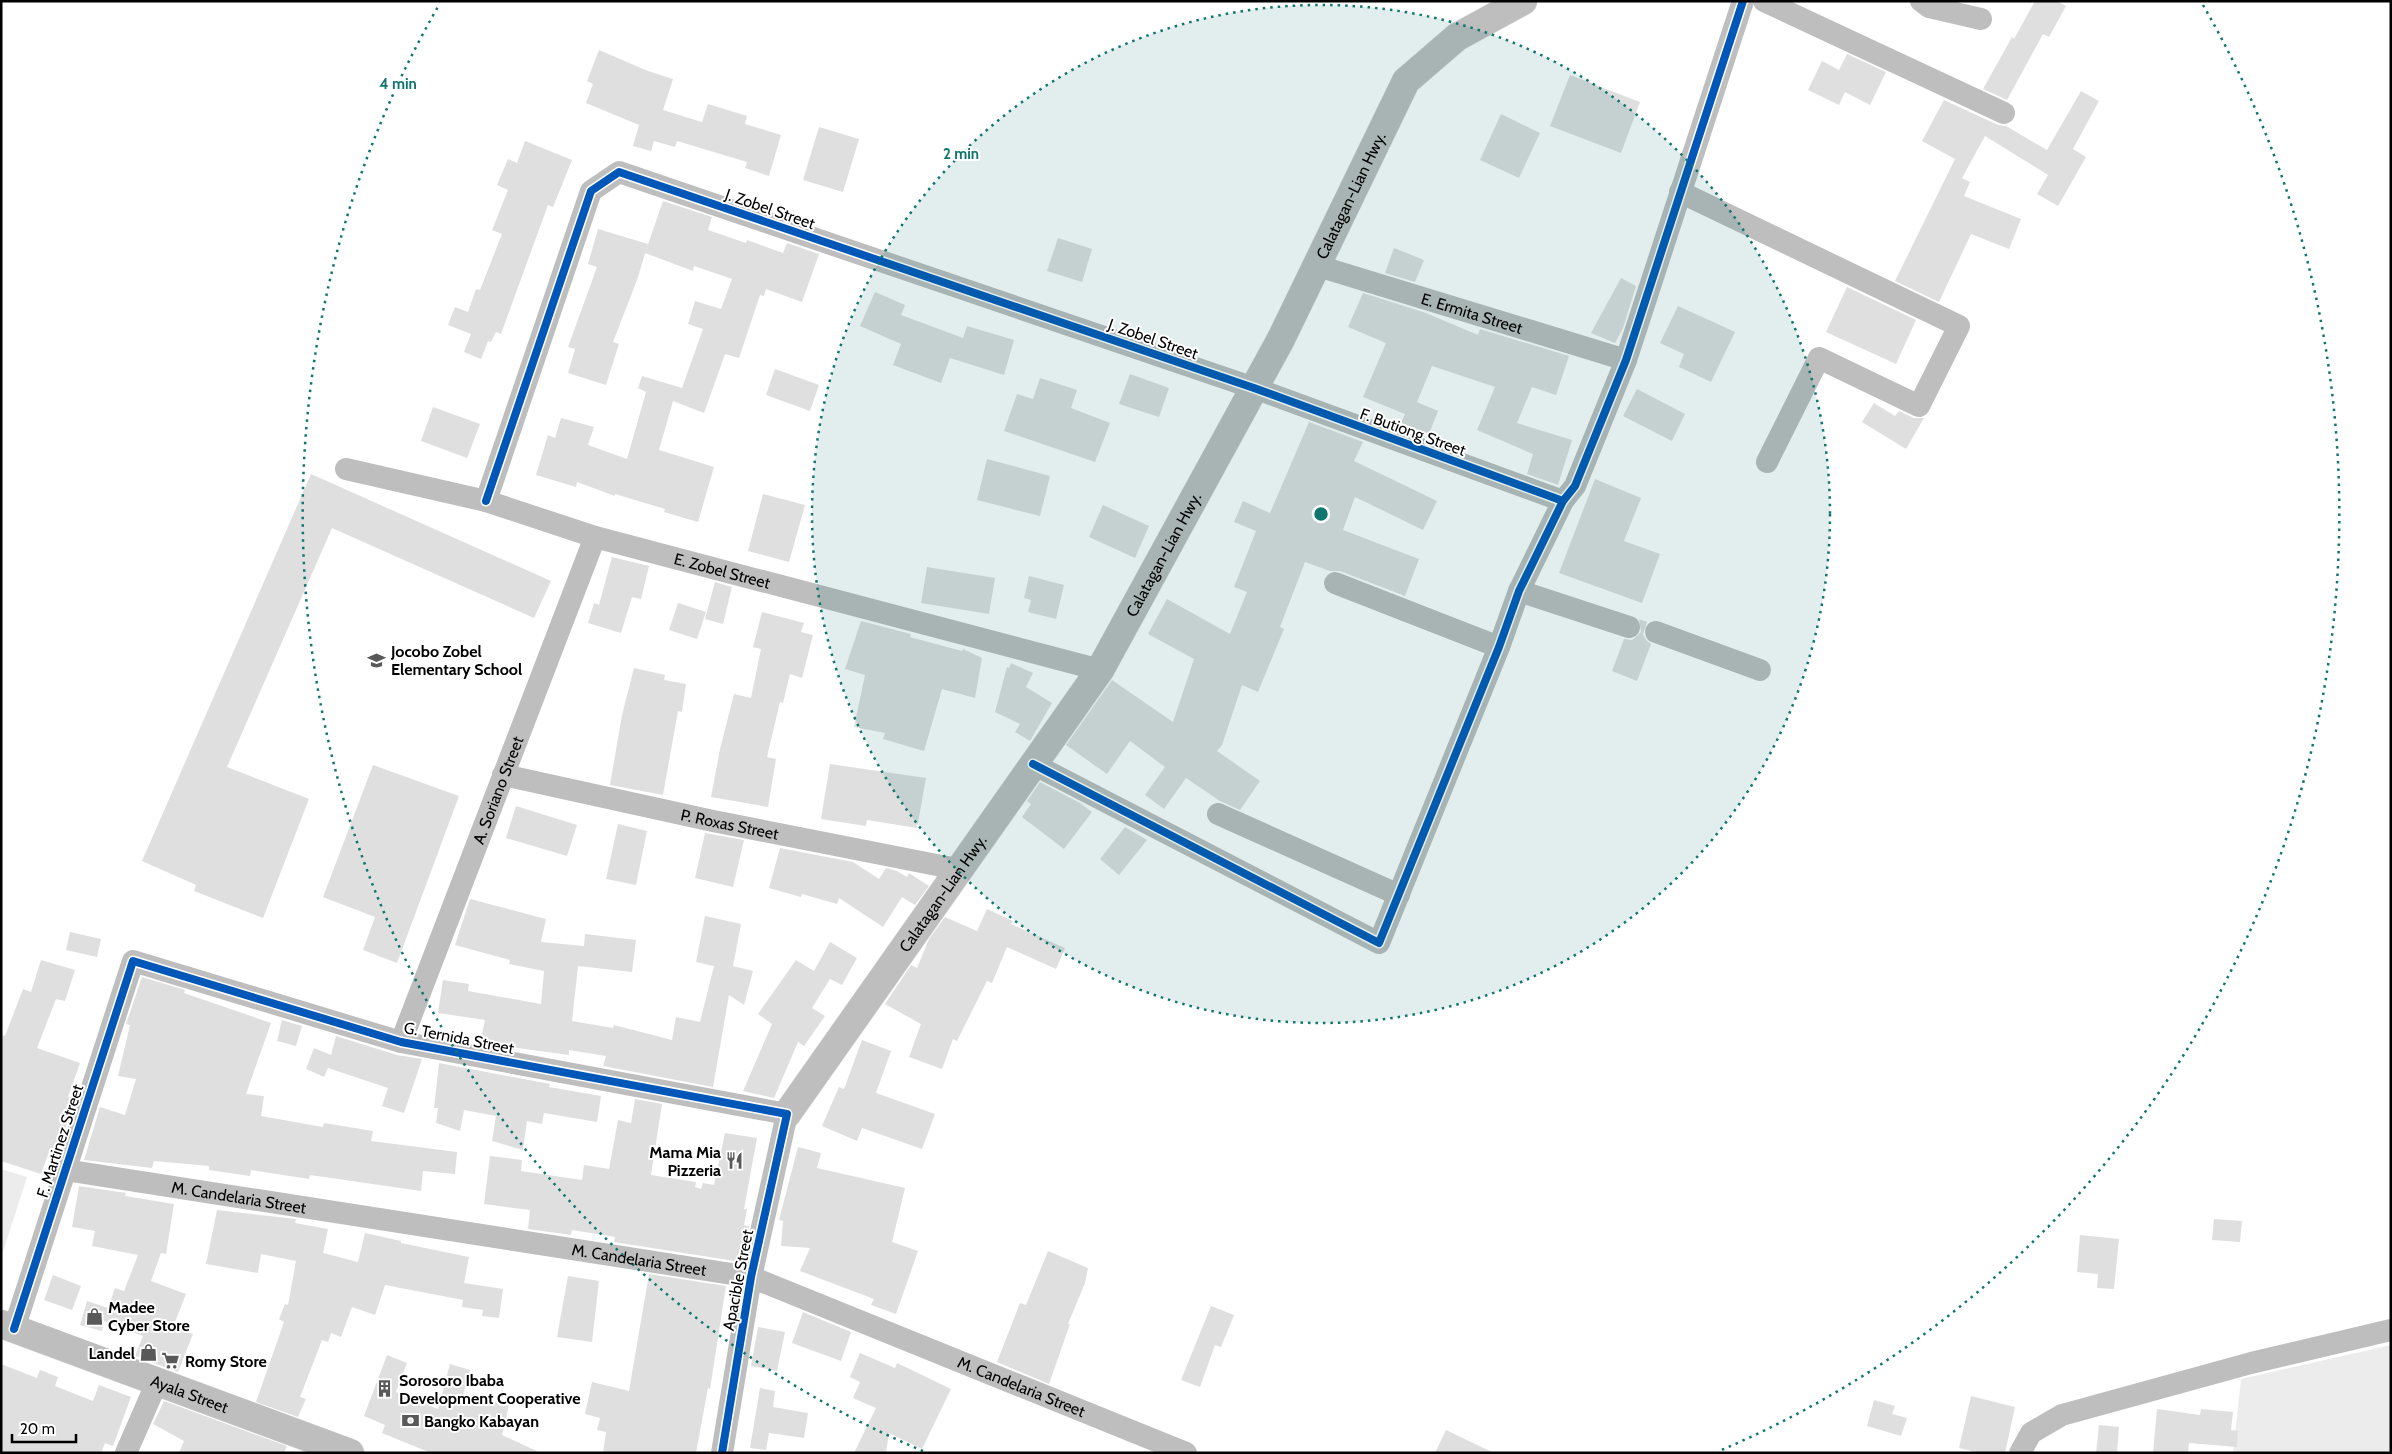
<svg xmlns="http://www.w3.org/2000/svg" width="2392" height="1454" viewBox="0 0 2392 1454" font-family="Cabin,sans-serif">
	<rect width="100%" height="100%" fill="#fff"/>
	<g fill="#ececec">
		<polygon points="1,1169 27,1177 1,1258"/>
		<polygon points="2391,1345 2391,1453 2233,1453 2241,1379"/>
	</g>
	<g fill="#dfdfdf">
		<polygon points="2035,1 2057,1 2066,6 2049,37 2043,34 2007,100 1983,89 2012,37 2014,39"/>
		<polygon points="599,50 648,71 673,79 663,110 702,122 708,104 747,116 745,124 781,135 769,176 745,168 747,162 677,141 675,147 654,141 651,151 633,146 639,125 586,103 593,84 587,81"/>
		<polygon points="1847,54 1886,72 1870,105 1845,92 1839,105 1808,90 1822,61 1839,70"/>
		<polygon points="1570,75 1640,102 1621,153 1550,126"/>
		<polygon points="2081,91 2099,101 2073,149 2086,157 2058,206 2037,194 2048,175 1985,136 1962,178 1970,182 1964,196 2021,219 2009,249 1971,234 1939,302 1895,281 1955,159 1922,141 1944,100 1998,125 2006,126 2047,150"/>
		<polygon points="1501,114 1540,133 1519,178 1480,160"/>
		<polygon points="819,127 859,139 843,192 803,180"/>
		<polygon points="525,141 572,160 553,207 548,205 501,334 496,332 491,342 488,341 481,359 464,352 471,334 448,325 455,307 468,312 476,289 480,290 502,234 492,230 508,190 497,185 508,159 517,163"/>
		<polygon points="663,201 712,217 708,230 746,243 747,240 783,253 787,243 819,254 802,302 766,289 764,296 760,295 739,358 725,354 704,413 673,401 659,450 714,467 698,522 664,512 665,509 615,494 615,496 577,482 576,487 536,475 548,435 555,438 561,418 594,427 588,445 627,459 646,392 638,388 642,376 682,388 703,329 688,324 695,301 721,309 732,279 694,266 693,271 645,253"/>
		<polygon points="598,229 648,244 637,280 613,342 619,344 606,385 568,373 575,349 568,347 597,267 588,264"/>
		<polygon points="1058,238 1092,249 1082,282 1047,271"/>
		<polygon points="1394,248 1424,260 1415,282 1385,273"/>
		<polygon points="1621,278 1636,286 1623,328 1615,343 1591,333"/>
		<polygon points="1847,287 1916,320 1896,364 1826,332"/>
		<polygon points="875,292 905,305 901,315 963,338 967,326 1014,340 1004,375 950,358 941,383 893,365 901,344 860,326"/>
		<polygon points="1363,293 1426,313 1478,335 1480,329 1569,356 1556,395 1532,387 1517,423 1572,440 1558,485 1527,474 1533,454 1477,430 1495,387 1432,366 1417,402 1438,411 1429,434 1401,423 1405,414 1363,397 1386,343 1348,327"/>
		<polygon points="1678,306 1735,332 1711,382 1679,367 1684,354 1660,343"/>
		<polygon points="775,369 819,385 810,411 766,395"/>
		<polygon points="1130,374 1169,388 1159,417 1119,404"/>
		<polygon points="1040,378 1077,390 1071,408 1110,423 1095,462 1004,431 1017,394 1033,399"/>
		<polygon points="1637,389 1685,414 1672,441 1623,416"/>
		<polygon points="1874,403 1895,416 1899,411 1914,418 1924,418 1906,449 1862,422"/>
		<polygon points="433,407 480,424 467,458 421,441"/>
		<polygon points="1309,422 1363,442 1354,461 1437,501 1423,530 1355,497 1343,530 1419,559 1405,596 1340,571 1330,571 1305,562 1280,627 1284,629 1258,692 1242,685 1222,745 1217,751 1260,781 1240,810 1220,801 1186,778 1164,809 1145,795 1165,767 1130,741 1107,774 1066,745 1112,680 1173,722 1194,659 1148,634 1167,599 1230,634 1247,592 1234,587 1256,531 1234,522 1243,501 1270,513"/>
		<polygon points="987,459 1050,476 1040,516 977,500"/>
		<polygon points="311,474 551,581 534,618 332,528 227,767 309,799 263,918 194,891 196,885 142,861"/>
		<polygon points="1595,479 1641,498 1624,541 1660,554 1642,603 1559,573"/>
		<polygon points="763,494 805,505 789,562 748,551"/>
		<polygon points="1103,505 1149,526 1135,558 1089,537"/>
		<polygon points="612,557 649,566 641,599 632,597 621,633 588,623 594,603 599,605"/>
		<polygon points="927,567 995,578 989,614 921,603"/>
		<polygon points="1029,576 1064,585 1056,619 1028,612 1031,600 1024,598"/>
		<polygon points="715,582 732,587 723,624 705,619"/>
		<polygon points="678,603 706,612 697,639 669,630"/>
		<polygon points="762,612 804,623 801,632 813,635 802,678 790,674 783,703 780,702 767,757 776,759 768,807 711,797 720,749 734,694 751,698 761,649 753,647"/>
		<polygon points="1639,619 1647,622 1643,634 1646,640 1651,644 1637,681 1612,671 1624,639 1632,640 1641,632"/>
		<polygon points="861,621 911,634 910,637 962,651 963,649 982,658 975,698 942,689 924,751 883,739 885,733 854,727 865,675 845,669"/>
		<polygon points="1011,663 1033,673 1026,687 1052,703 1030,741 1015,732 1020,724 995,712 1007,667 1009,668"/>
		<polygon points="634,668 665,675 664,680 686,684 682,712 678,711 663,795 610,785 622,715"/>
		<polygon points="830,764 926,778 917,828 867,820 866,826 821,819"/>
		<polygon points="373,765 459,796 397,963 363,950 375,917 323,897"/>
		<polygon points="1040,782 1080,803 1092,812 1064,849 1022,817 1031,804 1027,801"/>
		<polygon points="516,806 577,825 567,856 506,838"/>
		<polygon points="618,824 647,831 636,885 606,879"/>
		<polygon points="1125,827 1147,840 1119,875 1100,859"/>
		<polygon points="705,833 744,840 733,887 695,878"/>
		<polygon points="780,848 853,862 879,879 886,868 897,871 907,877 909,873 929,886 915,905 902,897 883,927 839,898 837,904 802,894 801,897 769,888"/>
		<polygon points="470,899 546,919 541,942 584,946 585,934 636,940 632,972 578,966 572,1021 613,1028 614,1025 672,1040 676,1017 700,1022 714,966 696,962 705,916 741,924 733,966 753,971 744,1005 729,995 713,1087 603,1066 606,1056 569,1050 569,1055 480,1043 485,1020 438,1013 443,980 469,984 468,991 541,1004 544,971 509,964 510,960 455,945"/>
		<polygon points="987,909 1013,921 1011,924 1065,948 1056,969 1007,947 992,983 987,981 957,1041 953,1039 942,1069 909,1057 921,1024 885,1004 911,965 917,968 929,939 945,917 977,931"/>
		<polygon points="70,932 101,939 97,957 66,950"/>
		<polygon points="830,942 857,958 842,985 830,979 812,1008 825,1016 804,1046 798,1042 774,1098 743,1091 772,1024 758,1014 796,960 814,971"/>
		<polygon points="41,960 75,970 65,1001 56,999 37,1048 80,1063 68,1097 75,1099 58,1151 50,1149 41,1174 1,1161 1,1035 5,1036 23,989 31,992"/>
		<polygon points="142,977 185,990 184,993 271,1023 246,1094 264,1096 261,1116 323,1127 324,1123 373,1131 371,1141 457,1152 455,1174 423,1171 421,1191 310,1175 309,1179 251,1170 250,1176 209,1170 209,1166 154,1161 152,1168 84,1160 100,1107 125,1115 136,1079 118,1076 130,1025 126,1024"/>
		<polygon points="282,1020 302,1026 296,1046 277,1041"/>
		<polygon points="336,1036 397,1055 422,1059 404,1113 382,1106 388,1088 328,1068 324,1077 306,1069 314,1048 331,1055"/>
		<polygon points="862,1040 891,1051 876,1093 935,1114 922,1149 862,1128 857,1141 822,1126 839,1087 844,1089"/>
		<polygon points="439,1063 550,1084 549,1087 601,1096 597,1122 544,1113 542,1124 527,1121 523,1150 492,1141 496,1116 464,1110 460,1131 436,1123 438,1108 434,1108"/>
		<polygon points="635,1099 662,1104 651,1175 696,1182 695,1187 701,1189 703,1183 714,1185 725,1133 757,1138 744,1209 747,1209 744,1225 749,1226 741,1262 614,1242 615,1237 572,1230 571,1235 528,1229 530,1210 484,1204 490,1156 522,1160 521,1171 582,1180 584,1165 609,1169 618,1120 631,1123"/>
		<polygon points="798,1147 821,1153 817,1168 905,1188 892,1242 918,1251 896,1314 871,1305 874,1299 800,1271 810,1248 781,1246 783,1221 779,1220"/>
		<polygon points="79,1186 126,1193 125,1196 174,1204 166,1254 161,1253 151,1281 186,1294 173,1327 193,1334 178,1372 135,1356 143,1336 104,1321 102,1331 80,1325 87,1301 108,1308 115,1288 124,1291 138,1255 92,1246 95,1231 72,1227"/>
		<polygon points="217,1210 296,1219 295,1223 328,1229 323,1253 358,1262 365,1233 401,1241 401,1243 469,1257 464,1283 503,1289 499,1318 482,1316 483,1310 462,1307 463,1300 385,1285 375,1315 352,1307 341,1337 331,1333 328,1342 322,1340 300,1397 306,1399 298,1417 256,1402 284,1322 279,1319 285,1304 288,1305 296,1261 261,1254 258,1273 206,1264"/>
		<polygon points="2214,1219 2242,1221 2240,1242 2212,1240"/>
		<polygon points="2080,1235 2119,1239 2114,1289 2097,1288 2098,1274 2077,1272"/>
		<polygon points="1048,1251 1088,1268 1085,1283 1068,1324 1070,1324 1049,1384 997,1362 1020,1303 1026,1305"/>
		<polygon points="649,1274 726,1286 710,1389 708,1388 696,1453 603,1453 606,1432 597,1430 600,1418 585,1414 592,1382 629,1391"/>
		<polygon points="53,1275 81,1286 72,1310 44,1300"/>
		<polygon points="568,1276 599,1281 592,1342 557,1337"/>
		<polygon points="1211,1306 1234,1315 1221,1347 1215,1345 1200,1387 1181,1380"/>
		<polygon points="803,1312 851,1332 841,1361 792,1343"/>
		<polygon points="758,1327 785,1332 777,1371 751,1366"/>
		<polygon points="860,1353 895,1368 897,1363 951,1389 922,1449 889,1433 886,1453 854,1453 876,1408 853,1398 860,1382 850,1377"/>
		<polygon points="387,1355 407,1363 396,1392 438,1409 450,1364 470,1370 463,1395 509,1405 502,1435 541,1453 431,1453 382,1433 385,1425 364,1416"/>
		<polygon points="1,1364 37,1378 40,1370 58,1377 55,1386 93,1401 99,1385 131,1397 113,1446 105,1443 101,1453 1,1453"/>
		<polygon points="760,1388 775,1391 773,1407 808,1413 804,1438 769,1433 766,1450 750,1448"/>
		<polygon points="1971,1396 2015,1407 2005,1453 1980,1453 1959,1448"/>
		<polygon points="1874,1400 1895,1406 1892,1414 1907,1418 1901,1436 1867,1426"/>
		<polygon points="164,1401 287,1446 284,1453 179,1453 184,1441 153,1424"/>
		<polygon points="2157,1409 2200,1415 2201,1409 2233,1412 2231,1430 2238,1431 2237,1447 2189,1443 2188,1453 2153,1453"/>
		<polygon points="2099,1425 2119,1427 2117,1453 2096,1453"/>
		<polygon points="1446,1430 1494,1453 1435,1453"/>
	</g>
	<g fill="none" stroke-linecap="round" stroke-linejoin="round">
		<defs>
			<g id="major">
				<path id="s6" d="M787,1114L1100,670L1281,339L1406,81L1457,37L1523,1"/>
				<path id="s7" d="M1,1324L350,1453"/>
			</g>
		</defs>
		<use href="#major" stroke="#dbdbdb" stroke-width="29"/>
		<g stroke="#bebebe" stroke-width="22">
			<polyline points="1764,1 2004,113"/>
			<polyline points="1921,1 1929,7 1981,19"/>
			<polyline points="1680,192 1959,326 1919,406 1819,358 1767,462"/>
			<path id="s1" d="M1318,266L1626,360"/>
			<path id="s2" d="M346,469L486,501L595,537L1100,670"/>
			<polyline points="486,501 591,191 619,172 1254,388 1563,501"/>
			<polyline points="1335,583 1499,647"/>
			<polyline points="1519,591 1629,627"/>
			<polyline points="1656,632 1760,670"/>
			<polyline points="1033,764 1379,943 1499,647 1519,591 1563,501 1575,486 1626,360 1743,1"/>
			<path id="s3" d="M503,775L713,821L957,869"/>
			<polyline points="1218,814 1399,895"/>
			<path id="s4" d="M401,1042L595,537"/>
			<path id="s5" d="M65,1170L751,1277L1186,1453"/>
			<polyline points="14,1329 133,961 401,1042 787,1114 751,1277 722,1453"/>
			<polyline points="126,1453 157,1382"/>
			<polyline points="2020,1453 2031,1433 2062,1415 2251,1363 2391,1330"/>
		</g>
		<use href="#major" stroke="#bebebe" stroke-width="28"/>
		<defs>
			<g id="cycleway">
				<polyline points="486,501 591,191 619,172 1254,388 1563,501"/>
				<polyline points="1033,764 1379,943 1499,647 1519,591 1563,501 1575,486 1626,360 1743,1"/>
				<polyline points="14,1329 133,961 401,1042 787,1114 751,1277 722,1453"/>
			</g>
		</defs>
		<use href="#cycleway" stroke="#fff" stroke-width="11"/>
		<use href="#cycleway" stroke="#0057b8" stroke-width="8"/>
	</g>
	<circle cx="1321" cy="514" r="509" fill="#0f766e" fill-opacity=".12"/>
	<g fill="none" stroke="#0f766e" stroke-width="2.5" stroke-dasharray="2.5 5">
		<circle cx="1321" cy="514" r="509"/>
		<path d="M923 1451A1018 1018 0 0 1 439 5M2203 5A1018 1018 0 0 1 1719 1451"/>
	</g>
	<defs>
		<symbol id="school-bare" viewBox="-9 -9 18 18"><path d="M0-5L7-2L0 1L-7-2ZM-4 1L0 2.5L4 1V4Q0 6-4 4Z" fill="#595959" stroke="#fff" stroke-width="2.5" paint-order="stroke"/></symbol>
		<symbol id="restaurant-bare" viewBox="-9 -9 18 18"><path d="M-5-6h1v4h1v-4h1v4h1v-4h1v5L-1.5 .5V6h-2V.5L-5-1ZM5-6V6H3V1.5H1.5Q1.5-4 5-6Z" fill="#595959" stroke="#fff" stroke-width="2.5" paint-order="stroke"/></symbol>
		<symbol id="shop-bare" viewBox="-9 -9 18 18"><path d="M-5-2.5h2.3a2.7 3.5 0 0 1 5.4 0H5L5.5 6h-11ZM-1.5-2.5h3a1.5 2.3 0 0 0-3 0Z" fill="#595959" stroke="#fff" stroke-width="2.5" paint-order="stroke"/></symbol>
		<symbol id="supermarket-bare" viewBox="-9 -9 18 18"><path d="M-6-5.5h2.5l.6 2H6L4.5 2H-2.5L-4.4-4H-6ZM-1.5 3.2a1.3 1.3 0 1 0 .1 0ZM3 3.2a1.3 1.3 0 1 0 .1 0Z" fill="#595959" stroke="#fff" stroke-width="2.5" paint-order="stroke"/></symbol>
		<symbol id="building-bare" viewBox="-9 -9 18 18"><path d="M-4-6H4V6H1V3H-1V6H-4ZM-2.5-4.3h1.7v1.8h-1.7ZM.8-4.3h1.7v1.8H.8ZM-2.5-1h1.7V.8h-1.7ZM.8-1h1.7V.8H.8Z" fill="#595959" stroke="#fff" stroke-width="2.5" paint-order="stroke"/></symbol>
		<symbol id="bank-bare" viewBox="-9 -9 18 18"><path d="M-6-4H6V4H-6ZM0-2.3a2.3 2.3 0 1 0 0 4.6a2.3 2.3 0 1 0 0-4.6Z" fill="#595959" stroke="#fff" stroke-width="2.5" paint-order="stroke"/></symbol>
	</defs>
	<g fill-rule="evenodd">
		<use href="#school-bare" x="364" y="648" width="25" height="25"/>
		<use href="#restaurant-bare" x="722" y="1148" width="25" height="25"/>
		<use href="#shop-bare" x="82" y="1304" width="25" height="25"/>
		<use href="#shop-bare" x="136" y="1340" width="25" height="25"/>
		<use href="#supermarket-bare" x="158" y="1348" width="25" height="25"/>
		<use href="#building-bare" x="372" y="1376" width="25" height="25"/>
		<use href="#bank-bare" x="398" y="1408" width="25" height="25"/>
	</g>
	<g text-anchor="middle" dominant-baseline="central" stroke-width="4" stroke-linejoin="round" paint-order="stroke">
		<g font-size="16" fill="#000" stroke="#fff">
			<text stroke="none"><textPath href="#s6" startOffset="1080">Calatagan-Lian Hwy.</textPath></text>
			<text transform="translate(770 209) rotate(19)">J. Zobel Street</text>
			<text stroke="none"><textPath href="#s1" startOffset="161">E. Ermita Street</textPath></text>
			<text transform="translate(1153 339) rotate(19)">J. Zobel Street</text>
			<text transform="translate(1413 432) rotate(20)">F. Butiong Street</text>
			<text stroke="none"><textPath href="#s6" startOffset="675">Calatagan-Lian Hwy.</textPath></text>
			<text stroke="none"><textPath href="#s2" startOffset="390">E. Zobel Street</textPath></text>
			<text stroke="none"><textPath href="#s4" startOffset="270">A. Soriano Street</textPath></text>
			<text stroke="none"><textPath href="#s3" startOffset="232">P. Roxas Street</textPath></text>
			<text stroke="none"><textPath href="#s6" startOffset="270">Calatagan-Lian Hwy.</textPath></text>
			<text transform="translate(459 1038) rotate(11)">G. Ternida Street</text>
			<text transform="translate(60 1141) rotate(-72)">F. Martinez Street</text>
			<text stroke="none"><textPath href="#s5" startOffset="176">M. Candelaria Street</textPath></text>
			<text stroke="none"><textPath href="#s5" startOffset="581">M. Candelaria Street</textPath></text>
			<text transform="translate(738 1280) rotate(-79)">Apacible Street</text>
			<text stroke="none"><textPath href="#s5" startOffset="986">M. Candelaria Street</textPath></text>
			<text stroke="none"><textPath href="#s7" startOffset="201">Ayala Street</textPath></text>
		</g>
		<g font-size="16" font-weight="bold" fill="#000" stroke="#fff" text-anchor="start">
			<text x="391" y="651">Jocobo Zobel<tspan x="391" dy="18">Elementary School</tspan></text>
			<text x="721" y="1152" text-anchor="end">Mama Mia<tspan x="721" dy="18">Pizzeria</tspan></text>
			<text x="108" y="1307">Madee<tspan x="108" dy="18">Cyber Store</tspan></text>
			<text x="135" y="1353" text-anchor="end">Landel</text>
			<text x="185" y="1361">Romy Store</text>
			<text x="399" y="1380">Sorosoro Ibaba<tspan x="399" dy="18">Development Cooperative</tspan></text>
			<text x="424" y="1421">Bangko Kabayan</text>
		</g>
	</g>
	<circle cx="1321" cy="514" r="8" fill="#0f766e" stroke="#fff" stroke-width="2.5"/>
	<g font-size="15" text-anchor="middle" font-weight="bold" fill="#0f766e" stroke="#fff" stroke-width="4" stroke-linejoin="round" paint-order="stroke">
		<text x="398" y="89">4 min</text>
		<text x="961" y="159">2 min</text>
	</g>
	<rect width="2392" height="1454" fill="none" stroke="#000000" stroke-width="5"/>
	<path d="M12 1434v8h64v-8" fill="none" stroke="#000000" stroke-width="2.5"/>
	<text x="20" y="1434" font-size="15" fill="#000000" stroke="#ffffff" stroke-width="4" paint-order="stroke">20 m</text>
</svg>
